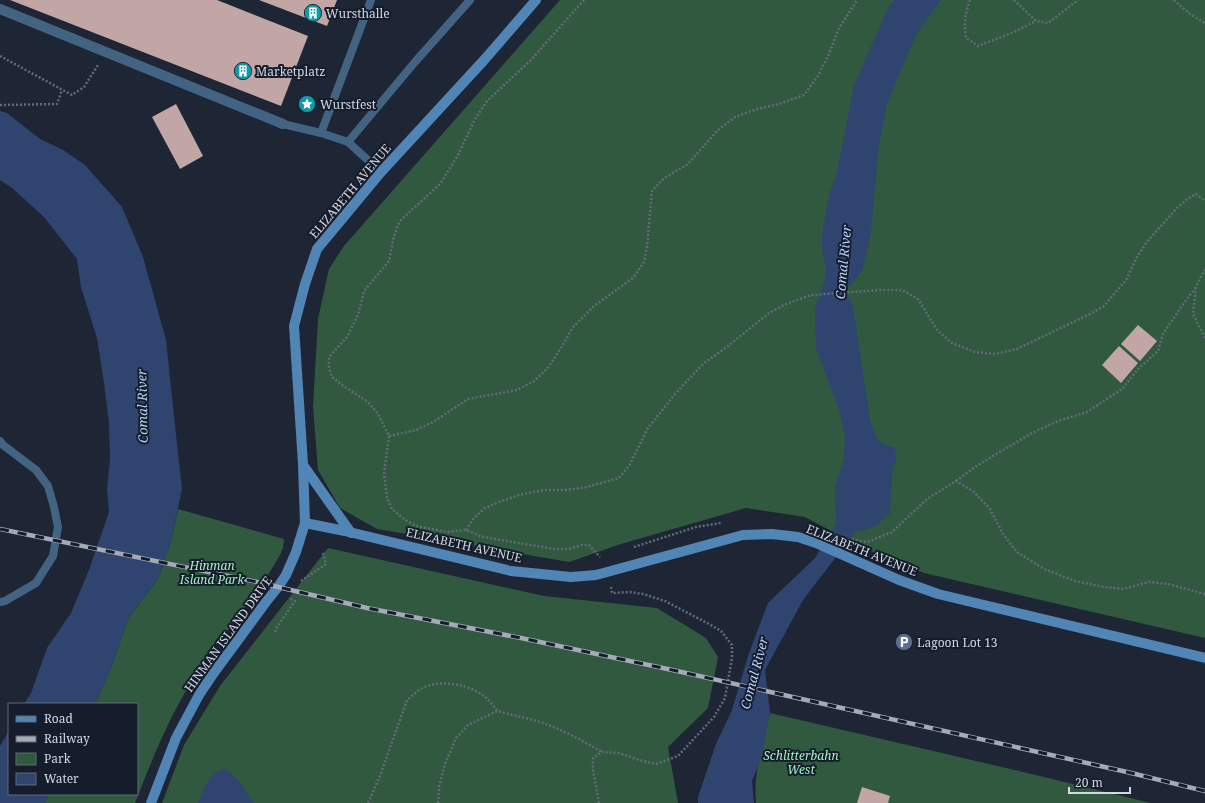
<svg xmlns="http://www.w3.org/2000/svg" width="1205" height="803" viewBox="0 0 1205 803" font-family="'Noto Serif',serif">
	<rect width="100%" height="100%" fill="#1e2635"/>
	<g fill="#30593f">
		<polygon points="560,0 1205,0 1205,638 924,573 865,549 805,517 746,508 621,544 569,562 377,529 340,508 318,470 313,407 318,319 329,269 344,246"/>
		<path d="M178,509L284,539L283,548L280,555C254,601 217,640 190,684C167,722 151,762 135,803H45L49,794H137V704H95L111,668L128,619L159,577L171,541Z"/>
		<polygon points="328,548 544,596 657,608 706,638 718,657 708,708 668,747 678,803 162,803 184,745 220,686"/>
		<path d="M770,713L1019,771L1151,803H756C753,773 763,742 770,713Z"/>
	</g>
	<g fill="#2f4570">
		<path d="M894,0H941L916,35L887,103L878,152L871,233L862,271L852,284L846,286L844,290L853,306L870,420L877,438L884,445L895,448L896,459L892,473L890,513C876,526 875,529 856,531L803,600L765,670L770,713L762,756L752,781L754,803H698V797L716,744L732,710L748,656L768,603L815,558L836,524L835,486L844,459L845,437L839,410L816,348L815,309L825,279L826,270L822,250V233L829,195L837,172L854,85L889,6Z"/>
		<polygon points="0,111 7,113 40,139 63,150 85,165 122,207 143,257 166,340 175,426 182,489 171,541 159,577 128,619 111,668 95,704 24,704 31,693 47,648 71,613 89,570 109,512 107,490 110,459 109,423 104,383 97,338 81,287 77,259 44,217 12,188 0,180"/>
		<polygon points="9,731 9,794 49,794 45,803 0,803 0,746"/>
		<path d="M221,769H226C238,778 246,790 253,803H198C204,791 208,774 221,769Z"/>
	</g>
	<g fill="#c1a6a5">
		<polygon points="10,0 217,0 308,36 281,106"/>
		<polygon points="259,0 337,0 327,26"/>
		<polygon points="176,104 203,156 180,169 152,117"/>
		<polygon points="1138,325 1157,341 1140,361 1121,344"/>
		<polygon points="1119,346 1138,363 1121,383 1102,365"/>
		<polygon points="862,787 890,796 888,803 857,803"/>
	</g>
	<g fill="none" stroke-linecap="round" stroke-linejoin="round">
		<g stroke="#636a78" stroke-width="2.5" stroke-dasharray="2 2" stroke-linecap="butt">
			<polyline points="584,0 530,61 487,101 475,119 458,155 440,184 402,219 398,225 394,236 389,261 364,291 358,315 347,337 329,357 329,368 332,377 342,385 368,402 378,414 389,436 384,473 387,498 392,509 404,519 416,526 447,532 466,530 480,536 494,539 555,549 568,549 582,545 589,545 600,557"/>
			<path d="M970,0C965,13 964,25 966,38L978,46L1014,32L1036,21"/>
			<polyline points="1014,0 1036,21 1048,23 1078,0"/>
			<polyline points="1174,0 1190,14 1205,23"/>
			<polyline points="0,56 72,95 84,87 98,65"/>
			<polyline points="0,105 57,104 62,90"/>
			<polyline points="1205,269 1196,287 1193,314 1205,338"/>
			<polyline points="389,436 416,430 433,422 468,399 517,390 534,381 547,369 561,348 573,327 594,306 633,278 644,262 647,247 652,191 663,179 688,164 718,130 735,117 757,109 779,104 804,95 818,76 829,54 838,30 857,0"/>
			<polyline points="956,481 978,465 1032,433 1058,421 1087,412 1122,389 1138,369 1158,351 1163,334 1184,303 1196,287"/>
			<polyline points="466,530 474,518 485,508 499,502 519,495 544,490 564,490 583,488 619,478 629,466 648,428 675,394 703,364 728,346 769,313 786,304 811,295 881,290 902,290 918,299 937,330 952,343 975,352 995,354 1017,349 1092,313 1104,306 1126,280 1137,257 1147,242 1177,208 1187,199 1196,194 1205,201"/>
			<polyline points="848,539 867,542 892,532 927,499 956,481 974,492 990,509 1003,534 1017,552 1044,569 1075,581 1104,587 1123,589 1149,582 1168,584 1205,594"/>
			<polyline points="634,547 696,527 721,523"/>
			<polyline points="301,581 326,564 323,553"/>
			<polyline points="275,632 277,627 295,601 289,598"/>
			<path d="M368,803L380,776L407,700C413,695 419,689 427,686C445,680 469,685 484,696C489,700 493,706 497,710"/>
			<path d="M438,803L439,787L445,764L456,738L468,725L497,711C515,716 534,719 551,726C569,733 586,743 602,752"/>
			<polyline points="599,803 593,770 593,758 602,752 619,753 639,760 656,764 678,756 714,717 725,698 732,658 732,645 721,631 709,624 665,601 643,594 630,592 612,593 611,587"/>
		</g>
		<g stroke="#436382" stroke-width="8">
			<polyline points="371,0 321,133 348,142 381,172"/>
			<polyline points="283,124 321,133"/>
			<polyline points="348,142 415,62 470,0"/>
			<polyline points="0,441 3,445 36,470 48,486 54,507 58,527 53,556 36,583 5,601 0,602"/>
		</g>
		<polyline stroke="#436382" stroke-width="10" points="0,9 283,124"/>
		<g stroke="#5185b6" stroke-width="10">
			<polyline points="536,0 485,59 381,172 317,249 305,284 294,326 303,464 305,523 345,531 511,571 571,577 596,575 743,535 772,534 798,537 816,543 899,580 938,594 1205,658"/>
			<polyline points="303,465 351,533"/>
			<polyline points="151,803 176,738 199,695 213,674 266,602 278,587 286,575 296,552 305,523"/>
		</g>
		<defs>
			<polyline id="rail" points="0,529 257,582 367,608 521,638 677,671 1127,772 1205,791"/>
		</defs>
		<use href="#rail" stroke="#a4abb6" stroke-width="4.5"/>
		<use href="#rail" stroke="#151c2b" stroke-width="3" stroke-dasharray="9" stroke-linecap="butt"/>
	</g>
	<defs>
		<symbol id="building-disc" viewBox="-11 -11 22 22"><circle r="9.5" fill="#0f9aa8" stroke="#151c2b"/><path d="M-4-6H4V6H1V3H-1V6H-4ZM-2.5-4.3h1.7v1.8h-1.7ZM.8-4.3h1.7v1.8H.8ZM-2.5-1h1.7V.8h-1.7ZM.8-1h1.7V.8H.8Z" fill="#fff"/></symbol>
		<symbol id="sight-disc" viewBox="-11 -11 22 22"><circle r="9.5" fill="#0f9aa8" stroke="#151c2b"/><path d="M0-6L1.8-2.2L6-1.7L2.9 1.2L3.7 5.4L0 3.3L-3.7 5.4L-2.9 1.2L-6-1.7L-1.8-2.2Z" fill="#fff"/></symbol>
		<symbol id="parking-disc" viewBox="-11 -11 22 22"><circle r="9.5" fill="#5c6f8a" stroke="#151c2b"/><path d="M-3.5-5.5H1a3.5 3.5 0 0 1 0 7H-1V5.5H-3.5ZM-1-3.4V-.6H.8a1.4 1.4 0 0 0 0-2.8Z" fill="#fff"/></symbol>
	</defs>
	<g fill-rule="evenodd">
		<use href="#building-disc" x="303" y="3" width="20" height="20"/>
		<use href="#building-disc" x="233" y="61" width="20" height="20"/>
		<use href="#sight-disc" x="297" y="94" width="20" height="20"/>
		<use href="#parking-disc" x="894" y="632" width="20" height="20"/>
	</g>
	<g text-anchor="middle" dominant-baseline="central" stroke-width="4" stroke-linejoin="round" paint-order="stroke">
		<g font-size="12" fill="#d3d9e3" stroke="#151c2b" text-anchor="start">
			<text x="326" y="13">Wursthalle</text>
			<text x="256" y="71">Marketplatz</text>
			<text x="320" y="104">Wurstfest</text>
			<text x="917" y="642">Lagoon Lot 13</text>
		</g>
		<g font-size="12" fill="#d3d9e3" stroke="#151c2b">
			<text transform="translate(350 191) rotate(-50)">ELIZABETH AVENUE</text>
			<text transform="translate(464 545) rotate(13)">ELIZABETH AVENUE</text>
			<text transform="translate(862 550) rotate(22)">ELIZABETH AVENUE</text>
			<text transform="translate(228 634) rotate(-54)">HINMAN ISLAND DRIVE</text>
		</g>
		<g font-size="12" font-style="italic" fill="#a2f3be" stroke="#151c2b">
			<text x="212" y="565">Hinman<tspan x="212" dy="14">Island Park</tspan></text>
			<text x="801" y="755">Schlitterbahn<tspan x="801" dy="14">West</tspan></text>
		</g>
		<g font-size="13" font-style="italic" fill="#bad1fc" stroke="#151c2b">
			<text transform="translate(843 262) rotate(-85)">Comal River</text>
			<text transform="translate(142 406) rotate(-91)">Comal River</text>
			<text transform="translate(754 673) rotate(-75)">Comal River</text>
		</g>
	</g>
	<rect x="8" y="703" width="130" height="92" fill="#151c2b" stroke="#616875"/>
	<rect x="16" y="716" width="20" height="6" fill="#5185b6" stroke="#616875"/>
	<text x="44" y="723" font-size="12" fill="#d3d9e3">Road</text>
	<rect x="16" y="736" width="20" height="6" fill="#a4abb6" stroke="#616875"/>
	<text x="44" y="743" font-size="12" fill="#d3d9e3">Railway</text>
	<rect x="16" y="753" width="20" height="12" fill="#30593f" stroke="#616875"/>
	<text x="44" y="763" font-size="12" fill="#d3d9e3">Park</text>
	<rect x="16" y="773" width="20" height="12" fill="#2f4570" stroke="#616875"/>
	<text x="44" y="783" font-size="12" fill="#d3d9e3">Water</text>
	<path d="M1069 787v6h61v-6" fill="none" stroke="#d3d9e3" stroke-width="2"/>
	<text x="1075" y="787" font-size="12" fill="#d3d9e3" stroke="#151c2b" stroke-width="3" paint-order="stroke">20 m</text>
</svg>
